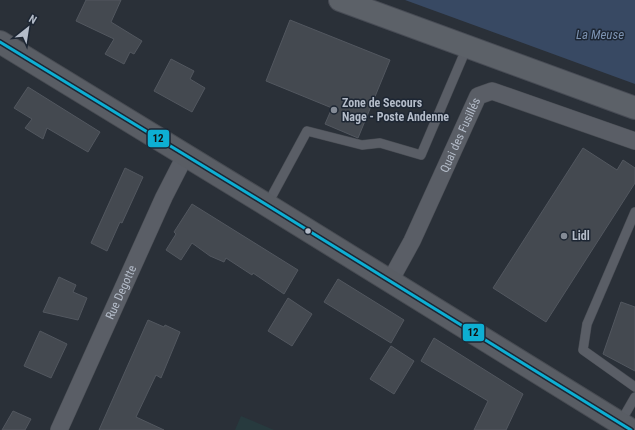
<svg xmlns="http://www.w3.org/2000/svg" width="635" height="430" viewBox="0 0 635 430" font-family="'Roboto Condensed',sans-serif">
	<rect width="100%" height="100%" fill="#2a3038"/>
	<polygon fill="#273a3e" points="241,416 274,430 235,430"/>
	<polygon fill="#384963" points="405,0 635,0 635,84"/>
	<g fill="#444950" stroke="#52575f">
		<polygon points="86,0 121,0 111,22 142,41 134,54 130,52 124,64 105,54 114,39 76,21"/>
		<polygon points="290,20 390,60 358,138 325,124 332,108 266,81"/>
		<polygon points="171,59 194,71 190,79 205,88 192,112 154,91"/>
		<polygon points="28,87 100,132 88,152 47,128 43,139 25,128 32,119 14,108"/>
		<polygon points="583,148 617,170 623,160 635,168 635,183 546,322 493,288"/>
		<polygon points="125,168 143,177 122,223 120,222 107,251 91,243"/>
		<polygon points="192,204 298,270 284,294 253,273 252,275 226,258 224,262 210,256 192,243 181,260 166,250 176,234 174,232"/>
		<polygon points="59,277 76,285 73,292 87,298 78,320 43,312"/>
		<polygon points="338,279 404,320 391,343 324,302"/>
		<polygon points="288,298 312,314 292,346 268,331"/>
		<polygon points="621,302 635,307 635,371 603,354"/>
		<polygon points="148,320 164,327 165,325 180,332 161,378 156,375 136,417 164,430 99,430"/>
		<polygon points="40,331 67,344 51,378 24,366"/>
		<polygon points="434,338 523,394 506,430 474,430 488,401 421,361"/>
		<polygon points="391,346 414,361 394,394 370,379"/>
		<polygon points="13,411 31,419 25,430 2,430"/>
	</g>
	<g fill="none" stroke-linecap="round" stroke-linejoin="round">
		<defs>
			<g id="lane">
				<polyline points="267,205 307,131 362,145 380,143 421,155 467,47"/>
				<polyline points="635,212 587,324 583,350 635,387"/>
				<polyline points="620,423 635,397"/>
			</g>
			<g id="street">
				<path id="s1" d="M390,281L412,241L478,96L492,91L635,141"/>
				<path id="s2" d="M59,430L164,197L185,156"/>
			</g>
			<polyline id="secondary" points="0,42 267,205 631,430"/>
			<polyline id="primary" points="340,0 635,108"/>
		</defs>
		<use href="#lane" stroke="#484c53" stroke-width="10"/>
		<use href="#street" stroke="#484c53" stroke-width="18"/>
		<use href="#secondary" stroke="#484c53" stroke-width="24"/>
		<use href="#primary" stroke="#484c55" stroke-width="24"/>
		<use href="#lane" stroke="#5a5e66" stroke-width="9"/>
		<use href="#street" stroke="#5a5e66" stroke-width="17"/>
		<use href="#secondary" stroke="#595d64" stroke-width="22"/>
		<use href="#primary" stroke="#5c6168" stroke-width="22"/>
		<defs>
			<polyline id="bus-1" points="0,42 267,205 631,430"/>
		</defs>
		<use href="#bus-1" stroke="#1d2633" stroke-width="6"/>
		<use href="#bus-1" stroke="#0dafd3" stroke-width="3"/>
	</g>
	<g fill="#848b96" stroke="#1d2633" stroke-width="1.5">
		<circle cx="334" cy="110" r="4"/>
		<circle cx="564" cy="236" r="4"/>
	</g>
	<circle fill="#b4bcc9" stroke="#1d2633" stroke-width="1.5" cx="308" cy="231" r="3.5"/>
	<g text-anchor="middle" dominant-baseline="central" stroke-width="3" stroke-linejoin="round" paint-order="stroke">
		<g font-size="12" font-weight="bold" fill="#b4bcc9" stroke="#1d2633" text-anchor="start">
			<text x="342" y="103">Zone de Secours<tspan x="342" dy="14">Nage - Poste Andenne</tspan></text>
			<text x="572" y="236">Lidl</text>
		</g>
		<g font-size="12" fill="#b4bcc9" stroke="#1d2633">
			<text stroke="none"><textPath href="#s1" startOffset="162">Quai des Fusillés</textPath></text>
			<text stroke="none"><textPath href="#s2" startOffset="151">Rue Degotte</textPath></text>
		</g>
		<g font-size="13" font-style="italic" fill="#7c92b1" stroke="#1d2633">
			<text x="600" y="34">La Meuse</text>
		</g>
	</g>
	<g stroke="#1d2633" stroke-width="1.5">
		<rect x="147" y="129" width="23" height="19" rx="4" fill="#0dafd3"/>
		<rect x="462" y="323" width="23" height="19" rx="4" fill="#0dafd3"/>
	</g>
	<g font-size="11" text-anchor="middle" font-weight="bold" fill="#111">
		<text x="158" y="142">12</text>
		<text x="473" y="336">12</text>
	</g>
	<g transform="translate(28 28) rotate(30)" stroke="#1d2633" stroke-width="3" paint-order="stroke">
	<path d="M0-3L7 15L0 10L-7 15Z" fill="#b4bcc9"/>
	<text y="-6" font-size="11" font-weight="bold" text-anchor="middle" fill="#b4bcc9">N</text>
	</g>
</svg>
